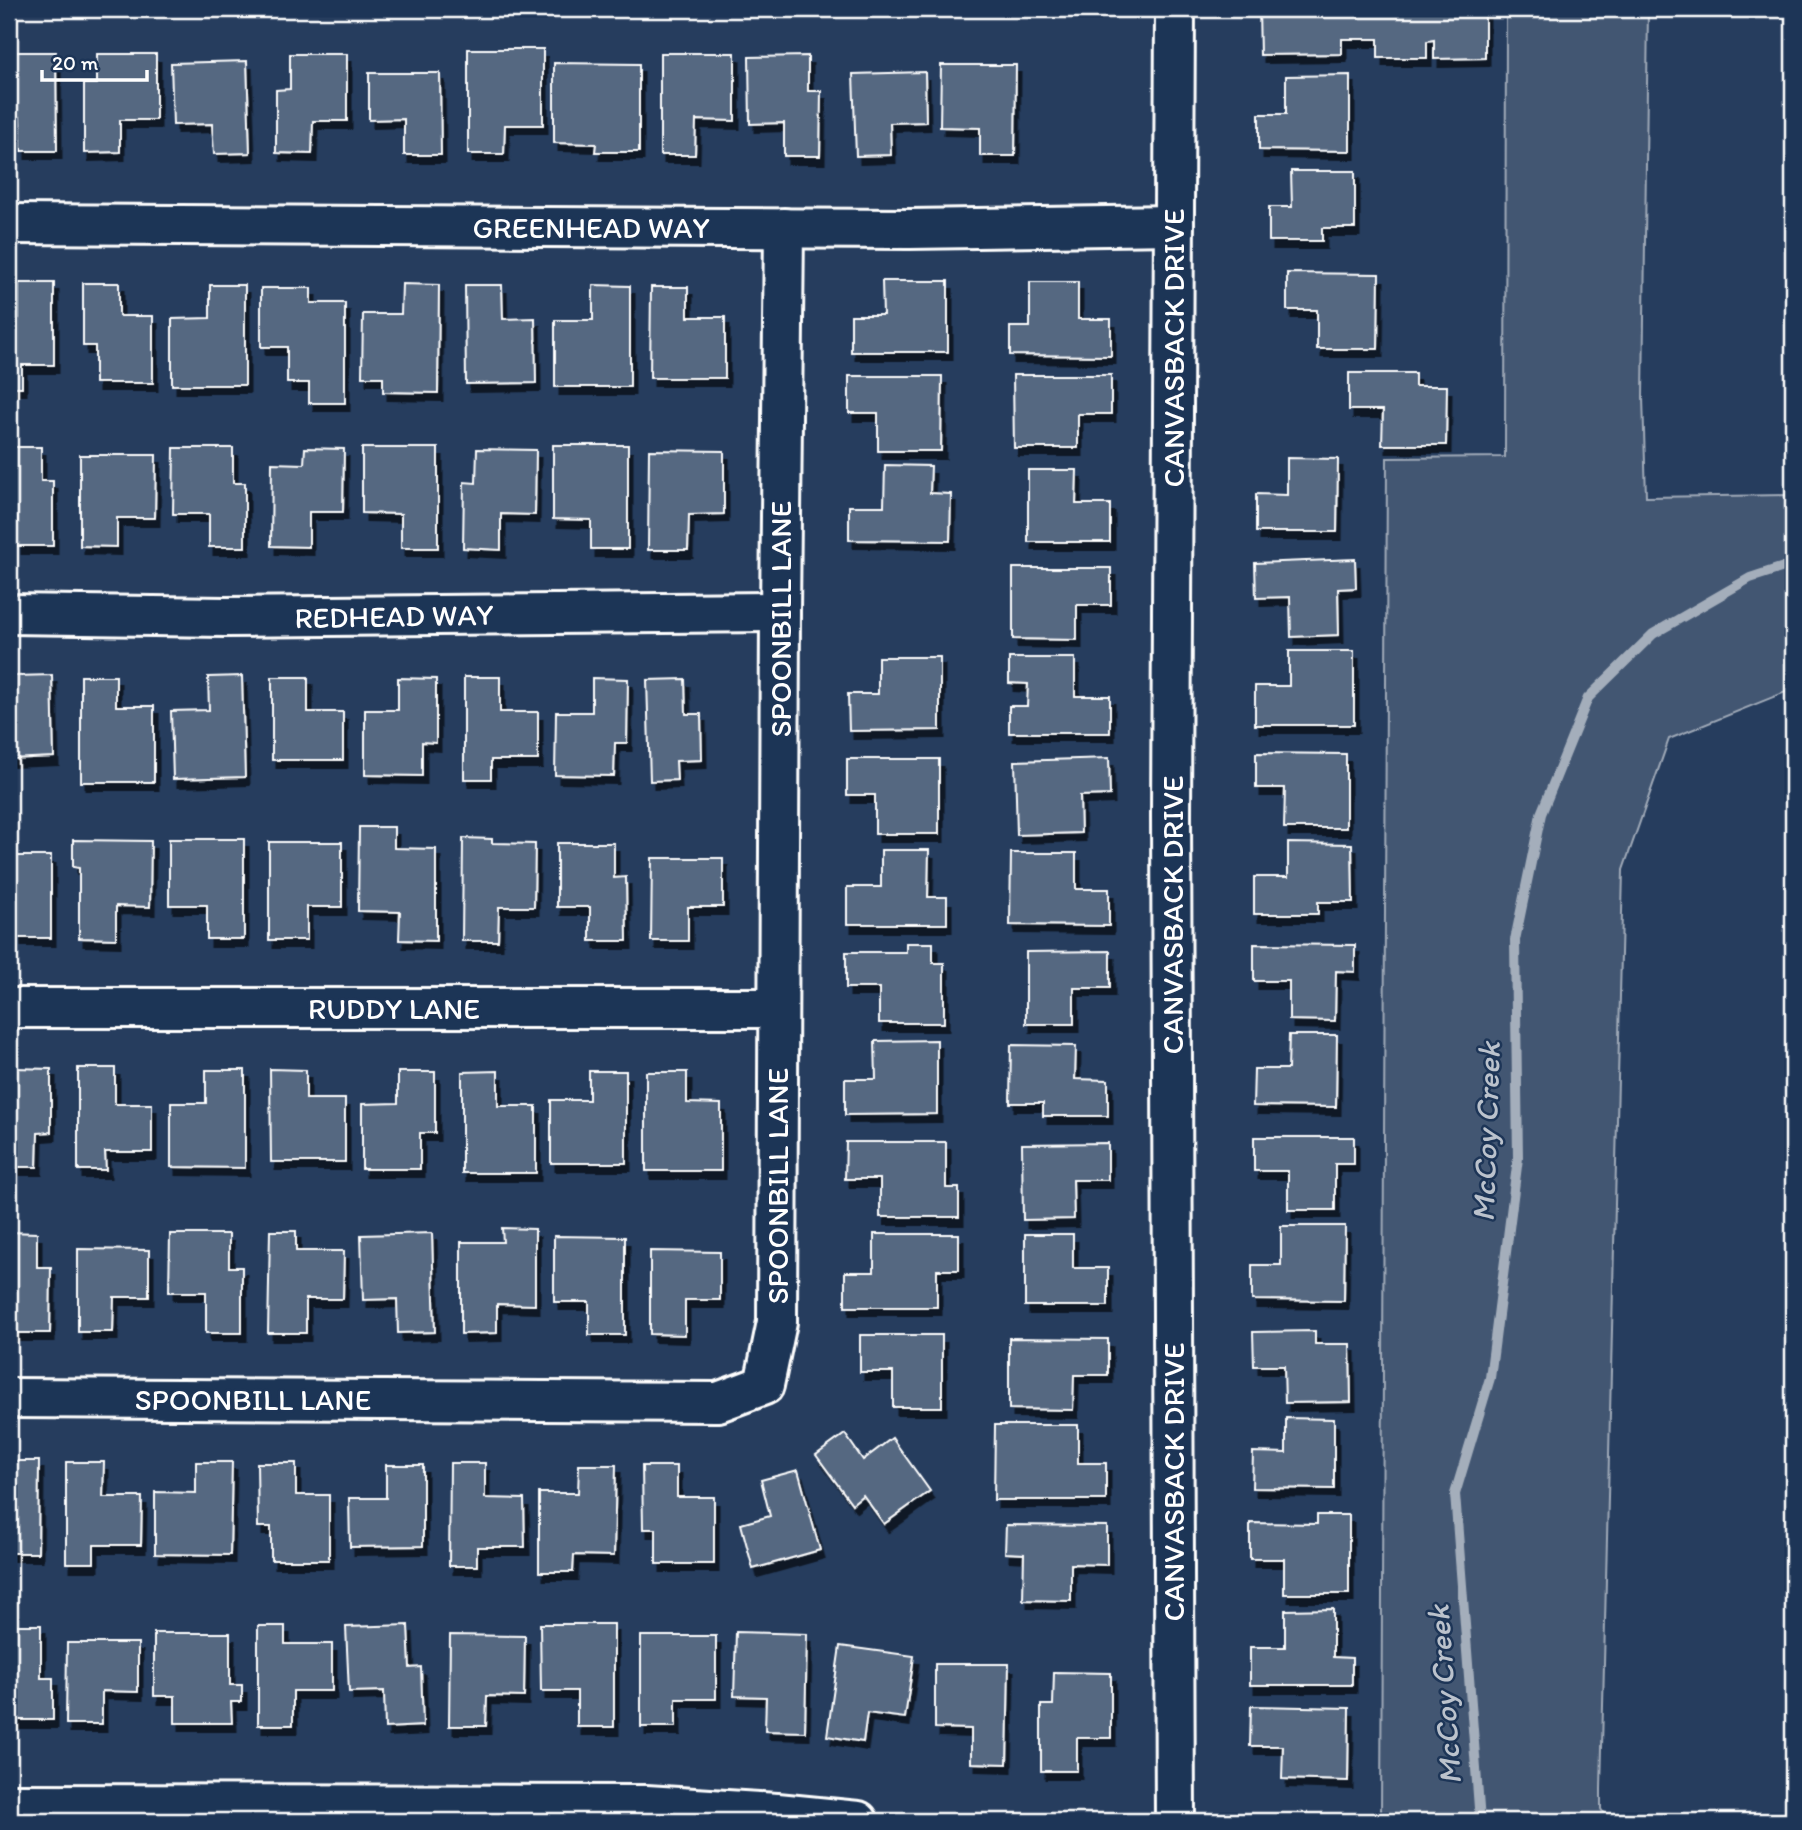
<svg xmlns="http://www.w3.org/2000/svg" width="1802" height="1830" viewBox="0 0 1802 1830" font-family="Itim,sans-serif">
	<defs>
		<filter id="shadow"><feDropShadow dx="4.5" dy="8" stdDeviation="0" flood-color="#0009"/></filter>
	</defs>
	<rect width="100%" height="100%" fill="#263d5e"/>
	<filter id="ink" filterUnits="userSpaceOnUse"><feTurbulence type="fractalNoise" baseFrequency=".0143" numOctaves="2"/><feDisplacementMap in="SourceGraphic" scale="14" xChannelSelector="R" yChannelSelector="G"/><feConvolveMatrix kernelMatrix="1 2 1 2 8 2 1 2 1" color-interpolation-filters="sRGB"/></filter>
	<g filter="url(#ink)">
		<polygon fill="#425672" stroke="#a0aab8" stroke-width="2" points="1506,9 1648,9 1643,397 1646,497 1793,495 1793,689 1669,739 1623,870 1601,1789 1601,1809 1608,1821 1381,1821 1387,458 1505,457"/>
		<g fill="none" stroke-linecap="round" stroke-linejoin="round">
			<polyline stroke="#a4aebb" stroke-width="10" points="1480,1821 1455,1494 1490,1378 1518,1158 1515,940 1541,814 1588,698 1653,634 1750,578 1793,564"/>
		</g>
		<g fill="#556781" stroke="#fff" stroke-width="2" filter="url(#shadow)">
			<polygon points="1259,9 1485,9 1485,58 1434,59 1434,40 1427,41 1427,58 1378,58 1378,39 1342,39 1342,54 1260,55"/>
			<polygon points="468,49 543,49 543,125 505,125 504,154 468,154"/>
			<polygon points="9,52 56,52 57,151 21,151 20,117 9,117"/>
			<polygon points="660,53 735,53 735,121 696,120 695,155 660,155"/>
			<polygon points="97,54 156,54 156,120 120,120 120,152 84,153 84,84 97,84"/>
			<polygon points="290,54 347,54 347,121 313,121 312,154 276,153 276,90 290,89"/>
			<polygon points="808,56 808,91 821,91 820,156 784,156 784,123 750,124 749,57"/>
			<polygon points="247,61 250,153 214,154 212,124 173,125 171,63"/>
			<polygon points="554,63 639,64 639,152 595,152 596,144 554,143"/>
			<polygon points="941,65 1016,65 1015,156 980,156 980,128 940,127"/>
			<polygon points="925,72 926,122 890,123 891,155 856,156 853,74"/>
			<polygon points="369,73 440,73 441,155 404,155 404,119 369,120"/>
			<polygon points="1350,75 1350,151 1259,150 1259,114 1286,114 1286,76"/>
			<polygon points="1291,171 1355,171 1355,228 1322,228 1322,241 1269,241 1269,207 1292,207"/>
			<polygon points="1287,273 1379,274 1378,349 1317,349 1317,310 1287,310"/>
			<polygon points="882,281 948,281 948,352 851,352 851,315 883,315"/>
			<polygon points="1030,282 1078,282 1078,319 1111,319 1111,356 1010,355 1010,327 1030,327"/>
			<polygon points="19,283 54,283 54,365 22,365 22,387 9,387 9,318 19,318"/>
			<polygon points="83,283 119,283 119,316 153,316 153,383 95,383 95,346 83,346"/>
			<polygon points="402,284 439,285 438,393 383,392 383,377 362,377 363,314 401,314"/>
			<polygon points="210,285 245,285 245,385 172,385 172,319 210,318"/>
			<polygon points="465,285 502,285 503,319 535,318 536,383 466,384"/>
			<polygon points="593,285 630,286 630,387 555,387 555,320 593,320"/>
			<polygon points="651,287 688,287 688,317 725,317 725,378 650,378"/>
			<polygon points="261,288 311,288 311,303 345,303 345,403 309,403 309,383 287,383 287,347 261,347"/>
			<polygon points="1349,373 1415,373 1415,386 1447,386 1446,445 1382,445 1383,410 1349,410"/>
			<polygon points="1013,375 1111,375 1111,414 1078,414 1078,448 1014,448"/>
			<polygon points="849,376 942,376 941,451 878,451 878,413 849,413"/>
			<polygon points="553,445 628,445 628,549 591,549 591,520 553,519"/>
			<polygon points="9,447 41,447 41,481 53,481 53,546 17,546 17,517 9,517"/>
			<polygon points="174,448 233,448 233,483 245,483 245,547 209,547 209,514 173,514"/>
			<polygon points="305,448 344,449 343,512 309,512 309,547 271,546 272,463 304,464"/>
			<polygon points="362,448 438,448 438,548 401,548 401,514 362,513"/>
			<polygon points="477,449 536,450 535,515 501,514 501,550 463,548 464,482 476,483"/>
			<polygon points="649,450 724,451 724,514 689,515 688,550 648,550"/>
			<polygon points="80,455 156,455 155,518 117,518 117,547 80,546"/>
			<polygon points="1287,458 1338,459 1337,532 1256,532 1256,494 1287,495"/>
			<polygon points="885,465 931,466 930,493 951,494 950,541 849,540 849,506 884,506"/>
			<polygon points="1028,470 1077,470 1076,504 1110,504 1110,542 1028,542"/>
			<polygon points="1355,559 1356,588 1338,589 1339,635 1291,637 1290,597 1256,598 1255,563"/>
			<polygon points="1013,568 1111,568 1111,605 1077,605 1077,640 1013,639"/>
			<polygon points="1289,651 1354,651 1354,725 1255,725 1255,686 1289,686"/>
			<polygon points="878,657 940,657 940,730 849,731 848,694 878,694"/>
			<polygon points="1009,658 1075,658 1075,696 1110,696 1110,733 1009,733 1009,706 1027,706 1028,684 1009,683"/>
			<polygon points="52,675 54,757 9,759 9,710 16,710 15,676"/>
			<polygon points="81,676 116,676 116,706 154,706 154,782 81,782"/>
			<polygon points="242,676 245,777 173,779 171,711 209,710 208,677"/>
			<polygon points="272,677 308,677 308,712 343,712 343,760 272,760"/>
			<polygon points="464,677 500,677 500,712 538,712 538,760 491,760 491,779 464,779"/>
			<polygon points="398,678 436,679 436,743 422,742 422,776 365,775 365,710 398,710"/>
			<polygon points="592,678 628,679 627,743 615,743 614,776 555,775 556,712 592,712"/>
			<polygon points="685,679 686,714 701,714 702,760 676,761 677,780 650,781 647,680"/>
			<polygon points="1256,753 1346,754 1346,828 1284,828 1285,788 1256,788"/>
			<polygon points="1109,758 1110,795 1080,796 1081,833 1017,835 1015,761"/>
			<polygon points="847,759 939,759 939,834 875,834 875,795 847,795"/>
			<polygon points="359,827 394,827 394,848 436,849 436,941 399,940 400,912 358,911"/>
			<polygon points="463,838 492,839 492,843 535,844 534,907 499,907 498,941 462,941"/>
			<polygon points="169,839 244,839 244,939 207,939 207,905 169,905"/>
			<polygon points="73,840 151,841 150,907 116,906 116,939 79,938 79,868 73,867"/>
			<polygon points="269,842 342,842 342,907 307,907 307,940 269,940"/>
			<polygon points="557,843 614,843 614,878 626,877 627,941 590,941 590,907 557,907"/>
			<polygon points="1288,843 1352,844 1353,902 1318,902 1318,914 1254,914 1254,877 1288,877"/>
			<polygon points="881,850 929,850 928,897 947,897 947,924 847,924 847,887 881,887"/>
			<polygon points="1011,853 1076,853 1076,889 1109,889 1109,926 1010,925"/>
			<polygon points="9,856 51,856 51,938 17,938 16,903 9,903"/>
			<polygon points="652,858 723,858 723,907 688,907 688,941 651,941"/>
			<polygon points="906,943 933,943 933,963 944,963 944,1023 879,1023 879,988 846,988 846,952 906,952"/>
			<polygon points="1254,944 1355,945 1355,972 1336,971 1335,1021 1289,1020 1289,981 1254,981"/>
			<polygon points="1110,951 1110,988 1074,988 1074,1024 1026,1024 1026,952"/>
			<polygon points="1791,991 1793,991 1793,1091 1792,1091"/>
			<polygon points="1289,1035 1337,1035 1336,1107 1253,1106 1254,1069 1288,1069"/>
			<polygon points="937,1040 937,1114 845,1115 845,1079 876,1079 875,1041"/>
			<polygon points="1011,1045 1076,1046 1075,1079 1108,1080 1108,1116 1043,1116 1043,1103 1010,1103"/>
			<polygon points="15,1068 51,1069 51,1132 38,1133 37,1167 9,1167 9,1102 14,1102"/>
			<polygon points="78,1068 115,1068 115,1104 152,1104 152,1152 105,1152 106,1170 78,1170"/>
			<polygon points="270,1069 306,1070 306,1099 345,1099 345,1162 271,1162"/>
			<polygon points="206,1070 245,1070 245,1168 171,1167 171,1103 206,1103"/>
			<polygon points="498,1071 498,1106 536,1106 536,1173 462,1173 462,1072"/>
			<polygon points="589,1071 626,1071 626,1163 551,1163 551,1100 589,1100"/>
			<polygon points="398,1072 435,1072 435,1133 420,1133 420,1169 362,1169 362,1104 398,1103"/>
			<polygon points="646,1072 687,1072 687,1103 721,1104 721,1171 646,1171"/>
			<polygon points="1254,1137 1354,1137 1354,1164 1335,1164 1335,1210 1288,1210 1288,1171 1254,1171"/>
			<polygon points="846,1142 946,1142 946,1188 959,1188 959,1217 880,1217 880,1179 845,1179"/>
			<polygon points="1108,1143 1108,1180 1073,1180 1074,1219 1023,1220 1022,1144"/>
			<polygon points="1281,1226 1345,1226 1344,1301 1252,1300 1252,1265 1281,1265"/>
			<polygon points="502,1228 535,1229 535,1305 497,1304 497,1333 461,1334 461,1242 503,1242"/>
			<polygon points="270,1231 296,1231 296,1251 344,1251 343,1299 306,1299 306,1333 268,1333"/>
			<polygon points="9,1232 37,1233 37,1267 51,1267 50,1333 11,1333"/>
			<polygon points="432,1233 435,1332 398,1333 397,1299 363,1300 361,1235"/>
			<polygon points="170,1234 229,1234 229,1267 242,1267 242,1333 206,1333 206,1292 169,1292"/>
			<polygon points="874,1234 959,1234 959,1270 937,1270 937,1307 845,1307 845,1272 874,1272"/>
			<polygon points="1025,1234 1073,1234 1073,1268 1108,1268 1108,1306 1025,1306"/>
			<polygon points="554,1236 625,1237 625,1335 589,1335 589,1302 554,1302"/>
			<polygon points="78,1249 149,1250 149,1297 114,1297 113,1332 78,1332"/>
			<polygon points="650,1251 720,1252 720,1300 685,1300 685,1335 650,1334"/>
			<polygon points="1789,1285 1793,1285 1793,1324 1791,1325"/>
			<polygon points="1315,1331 1315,1344 1350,1344 1351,1402 1285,1403 1284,1366 1254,1366 1253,1332"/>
			<polygon points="860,1335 942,1335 942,1407 893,1407 893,1372 860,1372"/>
			<polygon points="1009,1338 1108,1339 1108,1375 1074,1375 1073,1410 1009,1409"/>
			<polygon points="1286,1418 1334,1419 1334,1489 1252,1488 1253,1452 1286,1453"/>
			<polygon points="995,1425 1078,1425 1078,1463 1106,1463 1106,1500 994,1500"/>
			<polygon points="845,1434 863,1460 892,1438 930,1491 884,1524 863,1495 852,1504 816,1455"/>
			<polygon points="9,1461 39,1461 38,1553 9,1553"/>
			<polygon points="66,1462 104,1462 103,1497 142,1497 141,1545 94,1545 94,1563 66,1563"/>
			<polygon points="196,1462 232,1462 230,1555 155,1554 155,1492 196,1493"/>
			<polygon points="257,1463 296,1463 296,1495 329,1495 329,1560 271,1560 271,1527 258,1527"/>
			<polygon points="450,1463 485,1463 485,1498 524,1499 525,1547 477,1547 477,1566 449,1566"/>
			<polygon points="386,1465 423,1465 423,1546 350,1547 349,1498 386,1498"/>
			<polygon points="579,1465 616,1465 614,1556 574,1555 573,1572 539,1572 539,1493 578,1493"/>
			<polygon points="642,1466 677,1466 677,1497 714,1497 714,1564 656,1564 656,1529 643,1529"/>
			<polygon points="798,1470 820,1550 753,1569 741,1524 770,1516 761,1480"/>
			<polygon points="1317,1515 1349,1515 1349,1594 1284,1594 1284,1559 1250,1559 1250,1523 1317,1524"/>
			<polygon points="1006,1525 1107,1526 1107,1565 1071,1564 1071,1601 1023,1600 1024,1554 1005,1553"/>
			<polygon points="1333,1609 1333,1657 1352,1658 1352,1685 1250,1685 1250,1647 1285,1647 1285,1610"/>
			<polygon points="540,1624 614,1624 614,1727 577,1727 577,1691 541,1691"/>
			<polygon points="9,1625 41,1625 41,1678 53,1678 53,1720 9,1720"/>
			<polygon points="408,1625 410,1668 421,1667 423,1726 385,1728 384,1691 349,1692 346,1627"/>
			<polygon points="258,1626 285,1626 285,1644 332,1644 332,1691 293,1691 293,1725 258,1725"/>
			<polygon points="736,1632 807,1634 805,1732 765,1731 766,1697 734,1696"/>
			<polygon points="154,1633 230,1633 230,1685 242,1685 242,1702 231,1702 232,1723 175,1723 175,1696 154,1696"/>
			<polygon points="450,1635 525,1636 524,1697 487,1696 486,1726 449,1726"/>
			<polygon points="641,1636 716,1636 716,1699 676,1699 676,1727 641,1727"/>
			<polygon points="67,1643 138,1643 138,1692 102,1691 102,1724 66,1724"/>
			<polygon points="840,1646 914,1656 905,1718 867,1713 863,1742 827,1736"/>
			<polygon points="935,1664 1009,1664 1007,1764 971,1763 971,1729 935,1728"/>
			<polygon points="1054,1672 1111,1673 1111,1738 1077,1738 1077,1771 1041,1771 1041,1705 1053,1705"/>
			<rect x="1792" y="1674" width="1" height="55"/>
			<polygon points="1251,1706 1349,1708 1348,1781 1282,1779 1283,1746 1250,1746"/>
		</g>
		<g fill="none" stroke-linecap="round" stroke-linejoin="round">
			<defs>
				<g id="minor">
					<polyline points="9,224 910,229 1174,225"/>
					<polyline points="9,614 225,617 780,612"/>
					<polyline points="9,1008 778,1008"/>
					<polyline points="9,1398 718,1402 764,1385 777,1322 780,612 784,228"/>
					<polyline points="9,1804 646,1805 777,1813 858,1821"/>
					<polyline points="1175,1821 1171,816 1175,9"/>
				</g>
			</defs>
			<use href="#minor" stroke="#fff" stroke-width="44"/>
			<use href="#minor" stroke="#1d3557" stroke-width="38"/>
		</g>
	</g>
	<g text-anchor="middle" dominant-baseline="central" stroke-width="5" stroke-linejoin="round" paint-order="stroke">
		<g font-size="30" fill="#fff" stroke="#1d3557">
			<text x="591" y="227">GREENHEAD WAY</text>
			<text transform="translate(1173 348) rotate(-90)">CANVASBACK DRIVE</text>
			<text transform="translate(394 616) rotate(-1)">REDHEAD WAY</text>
			<text transform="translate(780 619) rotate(-90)">SPOONBILL LANE</text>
			<text transform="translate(1172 915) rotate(-90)">CANVASBACK DRIVE</text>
			<text x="394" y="1008">RUDDY LANE</text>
			<text transform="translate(777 1186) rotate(-90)">SPOONBILL LANE</text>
			<text x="253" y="1399">SPOONBILL LANE</text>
			<text transform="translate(1173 1482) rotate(-90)">CANVASBACK DRIVE</text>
		</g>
		<g font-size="32" font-style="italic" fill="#bbc2cc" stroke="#1d3557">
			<text transform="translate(1486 1132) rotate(-88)">McCoy Creek</text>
			<text transform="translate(1444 1695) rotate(-94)">McCoy Creek</text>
		</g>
	</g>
	<rect width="1802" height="1830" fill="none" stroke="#1d3557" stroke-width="35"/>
	<rect x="18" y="18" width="1767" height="1795" fill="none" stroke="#fff" stroke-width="2.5" filter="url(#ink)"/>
	<path d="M42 70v10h105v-10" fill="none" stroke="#ffffff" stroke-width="3.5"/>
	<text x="52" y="70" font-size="21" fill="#ffffff" stroke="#1d3557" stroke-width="5" paint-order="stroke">20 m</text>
</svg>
